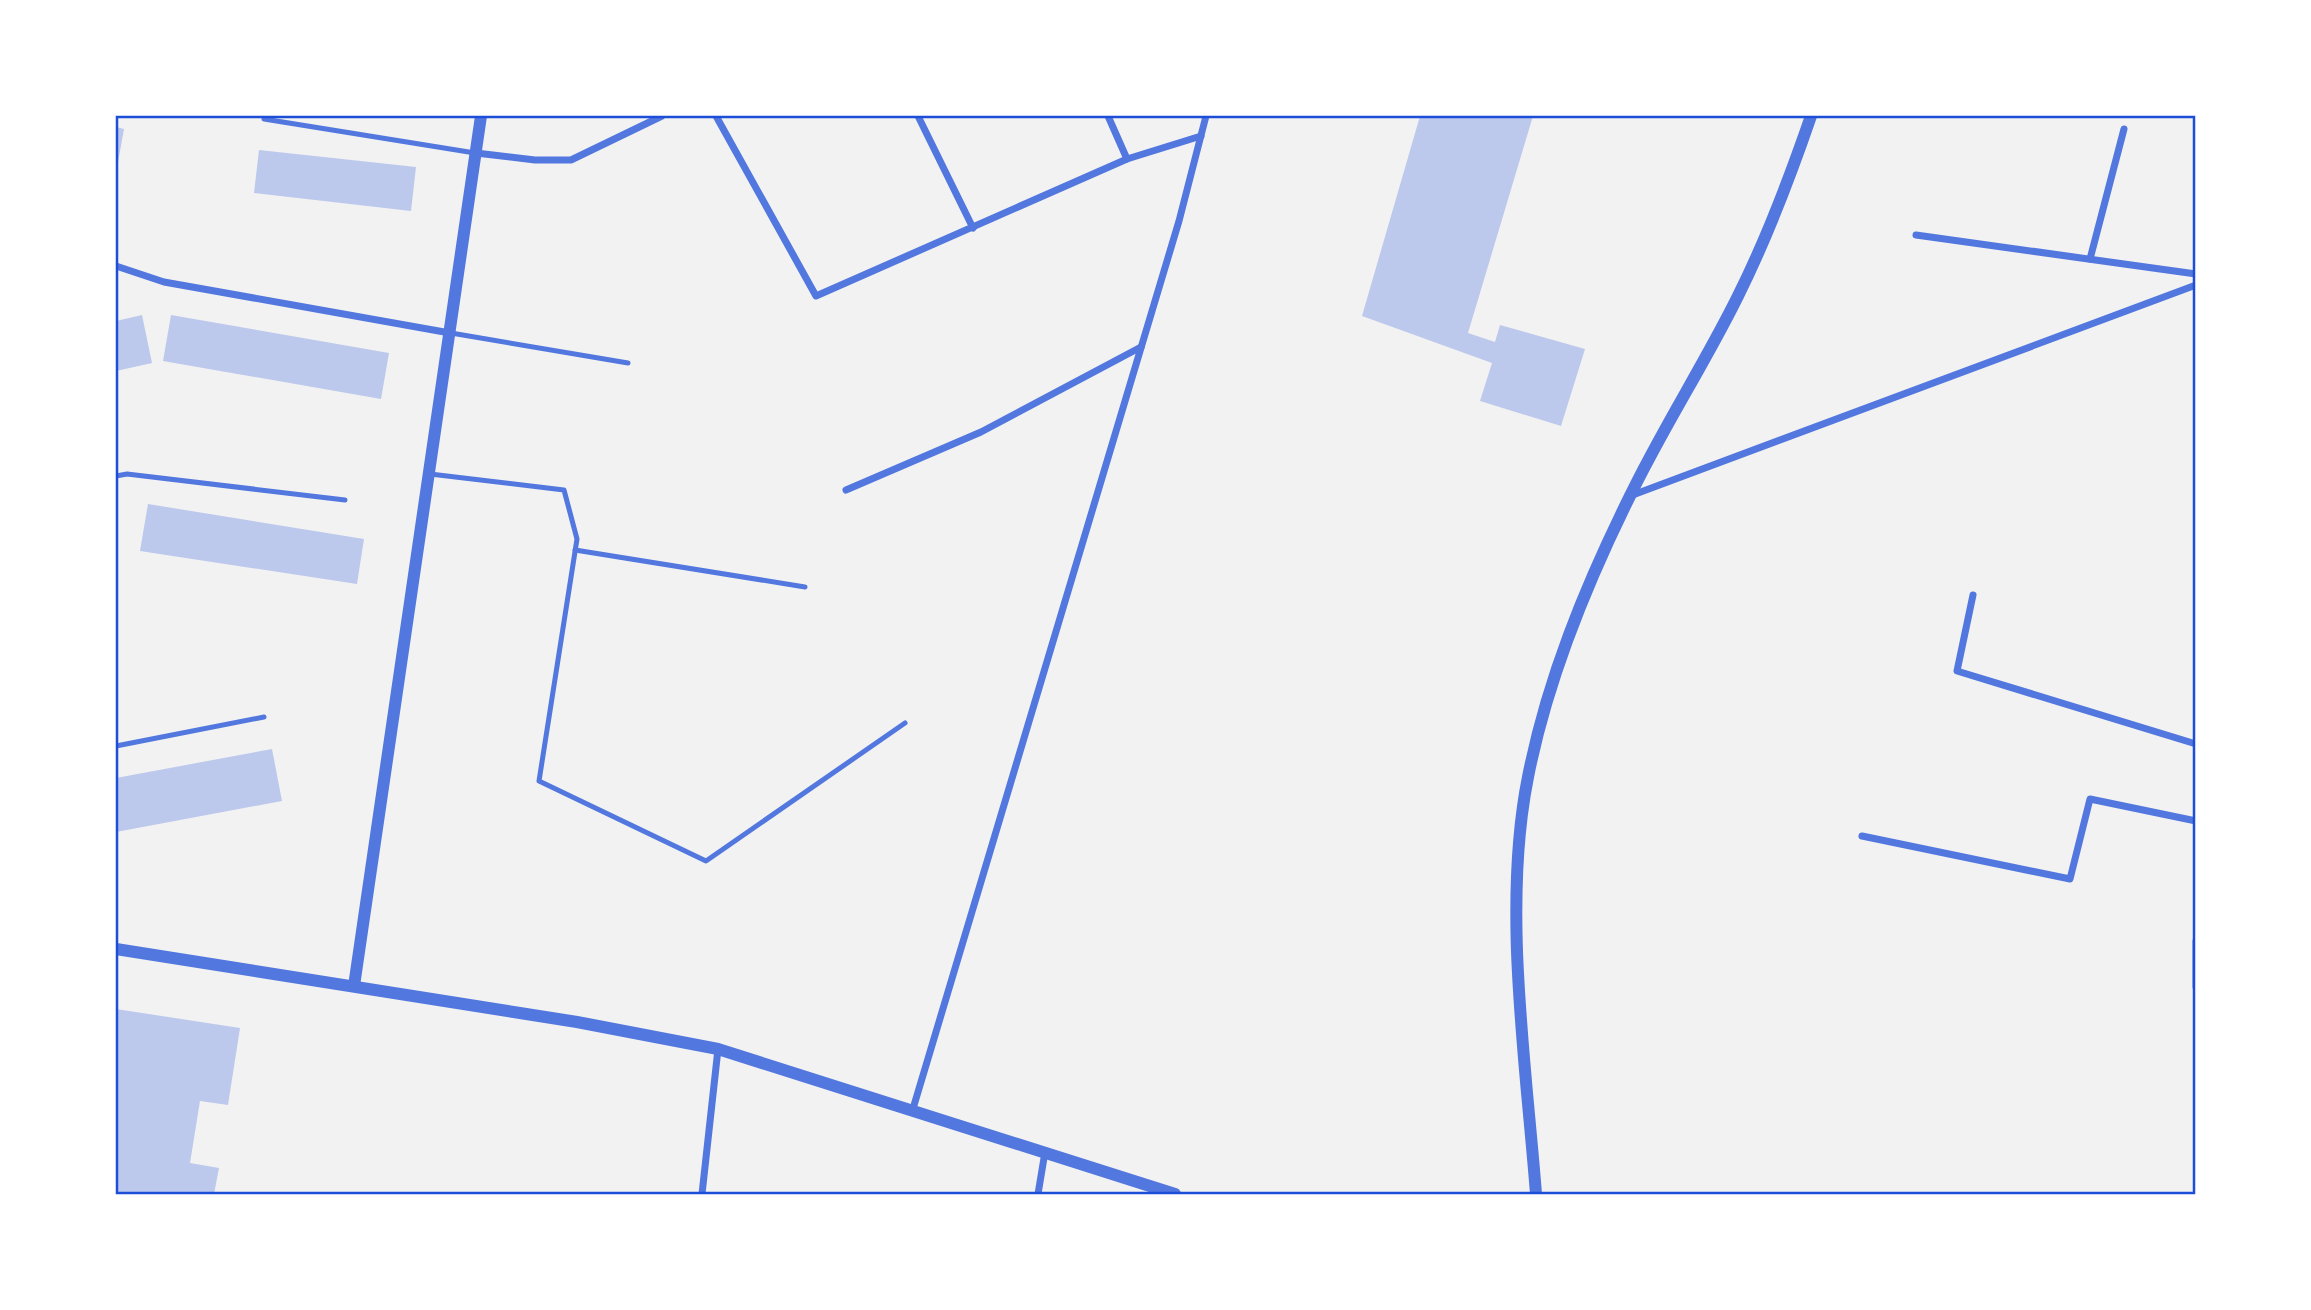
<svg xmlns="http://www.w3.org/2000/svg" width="2311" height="1310" viewBox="0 0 2311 1310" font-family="'Alegreya Sans',sans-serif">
	<rect width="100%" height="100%" fill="#f2f2f2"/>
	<g fill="#bdc9ec">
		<polygon points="1420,116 1533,116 1468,333 1495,342 1500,325 1585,349 1561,426 1480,401 1492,363 1362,316"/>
		<polygon points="116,127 124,129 117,168 116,168"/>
		<polygon points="259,150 416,167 411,211 254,193"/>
		<polygon points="142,315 152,363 116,371 116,321"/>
		<polygon points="171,315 389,353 381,399 163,361"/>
		<polygon points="148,504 364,539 357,584 140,551"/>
		<polygon points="272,749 282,801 116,832 116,778"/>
		<polygon points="116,1009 240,1028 228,1105 200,1101 190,1163 219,1168 214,1194 116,1194"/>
	</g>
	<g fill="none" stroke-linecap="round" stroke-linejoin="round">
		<g stroke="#5277de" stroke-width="5">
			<polyline points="264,119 475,153"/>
			<polyline points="451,333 628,363"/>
			<polyline points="430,474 564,490 577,539 539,781 706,861 905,723"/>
			<polyline points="116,476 127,474 345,500"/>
			<polyline points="575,550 805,587"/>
			<polyline points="116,746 264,717"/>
		</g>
		<g stroke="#5277de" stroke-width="7">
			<polyline points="716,116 816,296 1127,159 1201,136"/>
			<polyline points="918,116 973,228"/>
			<polyline points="1108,116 1127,159"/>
			<polyline points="476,153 535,160 571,160 662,116"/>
			<polyline points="1916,235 2196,274"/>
			<polyline points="2090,259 2124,129"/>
			<polyline points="116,266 164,282 450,333"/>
			<polyline points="846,490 981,432 1141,347"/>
			<polyline points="1630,496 2196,285"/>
			<polyline points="1973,595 1957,671 2196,744"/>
			<polyline points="1862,836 2070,879 2090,799 2196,821"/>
			<polyline points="2196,941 2196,987"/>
			<polyline points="912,1112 1179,221 1206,116"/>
			<polyline points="702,1194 718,1049"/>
			<polyline points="1038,1194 1045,1152"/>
		</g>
		<g stroke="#5277de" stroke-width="12">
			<polyline points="116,949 577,1022 718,1049 1175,1194"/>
			<polyline points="354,986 481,116"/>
			<path d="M1536,1194C1526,1063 1502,906 1528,777C1547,680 1585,587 1629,498C1662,429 1704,365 1738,296C1767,238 1790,177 1811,116"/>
		</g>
	</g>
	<rect width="2311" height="1310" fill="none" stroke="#ffffff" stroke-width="234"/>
	<rect x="117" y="117" width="2077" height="1076" fill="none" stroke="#1d4ed8" stroke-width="2.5"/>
</svg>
